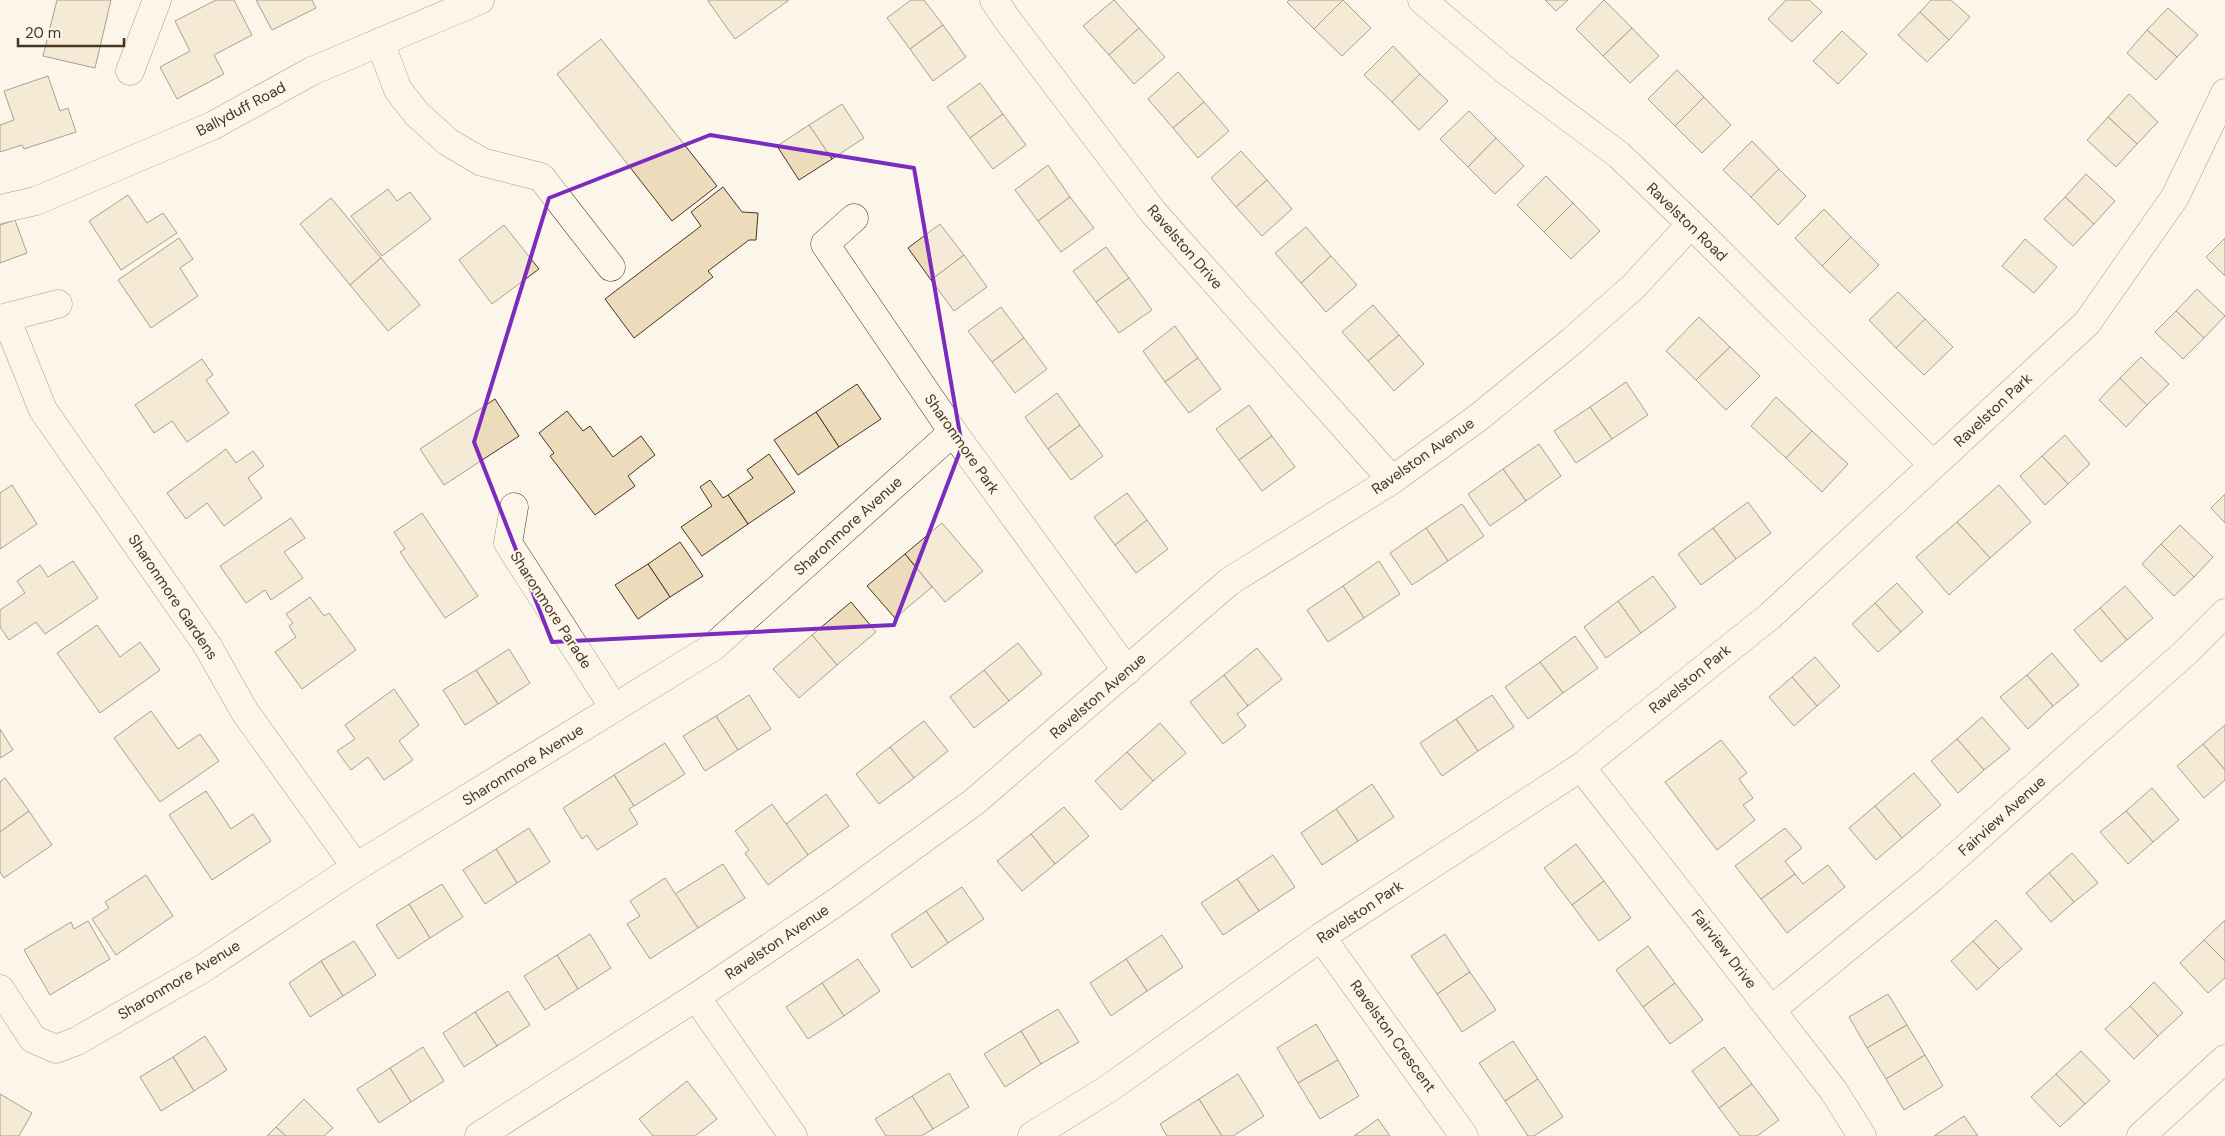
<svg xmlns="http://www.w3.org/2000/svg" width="2225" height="1136" viewBox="0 0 2225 1136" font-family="'DM Sans',sans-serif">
	<rect width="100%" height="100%" fill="#fbf6e9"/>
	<g fill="#ecdcbc" stroke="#4a3520">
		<polygon points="57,0 111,0 95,68 43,56"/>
		<polygon points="216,0 234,0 252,35 214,55 224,74 177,99 160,67 190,51 175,21"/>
		<polygon points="256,0 312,0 316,8 272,30"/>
		<polygon points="710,0 789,0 735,39 708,1"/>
		<polygon points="911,0 924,0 943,25 910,49 887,18"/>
		<polygon points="1114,0 1139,28 1109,55 1083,26"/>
		<polygon points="1289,0 1343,0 1314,29 1287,2"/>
		<polygon points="1343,0 1371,28 1342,56 1314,29"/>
		<polygon points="1545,0 1568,0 1556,11"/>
		<polygon points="1604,0 1632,28 1603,56 1576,29"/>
		<polygon points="1786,0 1809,0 1822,12 1792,42 1768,19"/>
		<polygon points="1931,0 1951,0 1970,17 1949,40 1920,12"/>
		<polygon points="2168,8 2198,35 2177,57 2147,30"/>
		<polygon points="1920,12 1949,40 1927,62 1898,35"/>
		<polygon points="943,25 966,57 933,81 910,49"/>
		<polygon points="1139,28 1165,57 1134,84 1109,55"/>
		<polygon points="1632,28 1659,56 1630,83 1603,56"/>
		<polygon points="2147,30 2177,57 2156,80 2127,53"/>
		<polygon points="1842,31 1867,54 1838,84 1813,61"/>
		<polygon points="601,39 717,186 672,221 557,74"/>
		<polygon points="1393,46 1420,74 1392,102 1364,75"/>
		<polygon points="1677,70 1704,97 1675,126 1648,99"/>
		<polygon points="1178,72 1204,102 1173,128 1148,99"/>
		<polygon points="1420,74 1448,101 1419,130 1392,102"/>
		<polygon points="48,76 60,111 68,108 76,132 24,149 22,145 0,152 0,125 14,120 4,91"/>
		<polygon points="980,83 1003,114 970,138 947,107"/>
		<polygon points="2129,94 2158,122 2137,144 2108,117"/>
		<polygon points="1704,97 1731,125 1702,153 1675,126"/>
		<polygon points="1204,102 1229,131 1198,158 1173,128"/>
		<polygon points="842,104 864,138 832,159 809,125"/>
		<polygon points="1469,111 1496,138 1468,167 1440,139"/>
		<polygon points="1003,114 1026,145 993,169 970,138"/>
		<polygon points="2108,117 2137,144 2116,167 2087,140"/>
		<polygon points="809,125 832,159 799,180 777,146"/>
		<polygon points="1496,138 1524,166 1495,194 1468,167"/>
		<polygon points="1752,141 1779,169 1751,197 1723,170"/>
		<polygon points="1241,151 1267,180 1236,207 1211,178"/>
		<polygon points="1048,165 1070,197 1038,221 1015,190"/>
		<polygon points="1779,169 1806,196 1778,225 1751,197"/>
		<polygon points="2086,174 2115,201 2094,224 2065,197"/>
		<polygon points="1546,176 1573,203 1544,232 1517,205"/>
		<polygon points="1267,180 1292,209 1262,236 1236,207"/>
		<polygon points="723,187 742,212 758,213 756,240 749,240 708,271 713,277 634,338 605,299 701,226 691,212"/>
		<polygon points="388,189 397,201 410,192 431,219 382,256 351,216"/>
		<polygon points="128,195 147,223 163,213 177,233 121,270 89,221"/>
		<polygon points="1070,197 1094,228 1061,252 1038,221"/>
		<polygon points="2065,197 2094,224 2073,246 2044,219"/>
		<polygon points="331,198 381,258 350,285 300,224"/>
		<polygon points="1573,203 1600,231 1571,259 1544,232"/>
		<polygon points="1824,209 1851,237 1822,266 1795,238"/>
		<polygon points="15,220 27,253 0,263 0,225"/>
		<polygon points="940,224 964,255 931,280 908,248"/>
		<polygon points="504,225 539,269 492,304 459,260"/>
		<polygon points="1306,227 1331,256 1301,283 1275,253"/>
		<polygon points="1851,237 1879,265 1850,293 1822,266"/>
		<polygon points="179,238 193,259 180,268 198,296 151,328 118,280"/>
		<polygon points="2225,238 2225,276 2206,257"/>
		<polygon points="2025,239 2057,267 2034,293 2002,266"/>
		<polygon points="1106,247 1129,278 1096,302 1073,271"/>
		<polygon points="964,255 987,287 954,311 931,280"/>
		<polygon points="1331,256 1357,285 1326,312 1301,283"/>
		<polygon points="381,258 420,305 388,331 350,285"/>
		<polygon points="1129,278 1152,310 1119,333 1096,302"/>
		<polygon points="2197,289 2225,316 2204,338 2176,311"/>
		<polygon points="1898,292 1925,319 1896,348 1869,320"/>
		<polygon points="1373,305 1399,335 1368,361 1342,332"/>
		<polygon points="1001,307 1024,338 992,362 968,331"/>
		<polygon points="2176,311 2204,338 2183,359 2155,332"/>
		<polygon points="1699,317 1730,347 1696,380 1666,351"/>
		<polygon points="1925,319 1953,347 1924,375 1896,348"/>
		<polygon points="1175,326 1198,358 1165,382 1143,351"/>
		<polygon points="1399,335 1424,364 1394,391 1368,361"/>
		<polygon points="1024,338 1047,369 1015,393 992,362"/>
		<polygon points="1730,347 1760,376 1726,410 1696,380"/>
		<polygon points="2141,357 2169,384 2147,405 2120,378"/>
		<polygon points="1198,358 1221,389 1189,413 1165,382"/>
		<polygon points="202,359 213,375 206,380 229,413 187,442 172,421 154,433 135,405"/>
		<polygon points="2120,378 2147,405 2126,427 2099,400"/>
		<polygon points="1626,382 1648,415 1612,439 1590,407"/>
		<polygon points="857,384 881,419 839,447 816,412"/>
		<polygon points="1057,393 1080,425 1048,449 1025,417"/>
		<polygon points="1776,397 1812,431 1786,458 1751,426"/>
		<polygon points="495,399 519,436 444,485 420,449"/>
		<polygon points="1249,405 1272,436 1239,460 1216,429"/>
		<polygon points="1590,407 1612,439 1576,463 1554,431"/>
		<polygon points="567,411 583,431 590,426 613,457 641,436 655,455 628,476 635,486 595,515 550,456 554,453 539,433"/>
		<polygon points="816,412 839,447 798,475 774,440"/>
		<polygon points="1080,425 1103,456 1071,480 1048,449"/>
		<polygon points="1812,431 1848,464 1822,492 1786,458"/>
		<polygon points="2065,435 2090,464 2068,484 2042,456"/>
		<polygon points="1272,436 1295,467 1262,491 1239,460"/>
		<polygon points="1539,444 1561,476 1526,501 1503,469"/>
		<polygon points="226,449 236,463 253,451 264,466 248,478 262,498 224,526 207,503 186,519 167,493"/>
		<polygon points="769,454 795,492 748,524 728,495 753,478 747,470"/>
		<polygon points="2042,456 2068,484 2045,505 2020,476"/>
		<polygon points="1503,469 1526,501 1490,526 1468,494"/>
		<polygon points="710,480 723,498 728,495 748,524 702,556 681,527 712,506 700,487"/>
		<polygon points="12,485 37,524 0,549 0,493"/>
		<polygon points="1999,485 2031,522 1990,558 1957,522"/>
		<polygon points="1127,493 1147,520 1115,545 1094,517"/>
		<polygon points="2225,494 2225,523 2211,508"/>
		<polygon points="1748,502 1771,533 1736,559 1713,528"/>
		<polygon points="1462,504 1484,536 1448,561 1426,528"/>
		<polygon points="422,513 478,596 445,618 400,552 405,549 394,532"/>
		<polygon points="291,518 305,538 284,552 303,578 271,600 265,590 246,603 220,566"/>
		<polygon points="1147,520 1168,549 1136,573 1115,545"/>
		<polygon points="1957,522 1990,558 1949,595 1916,557"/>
		<polygon points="942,523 983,571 945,602 905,554"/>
		<polygon points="2180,525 2213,557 2194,577 2161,544"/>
		<polygon points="1426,528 1448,561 1412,585 1390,553"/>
		<polygon points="1713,528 1736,559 1701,585 1678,554"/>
		<polygon points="680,542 703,576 670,597 648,564"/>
		<polygon points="2161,544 2194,577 2174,596 2142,564"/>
		<polygon points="905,554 932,587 895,618 867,586"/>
		<polygon points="73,561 98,598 45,634 36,622 9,640 0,627 0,610 25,593 17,581 40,565 48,577"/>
		<polygon points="1379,561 1400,594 1364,618 1343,586"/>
		<polygon points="648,564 670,597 638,619 615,585"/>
		<polygon points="1653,576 1676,607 1641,633 1618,601"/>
		<polygon points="1897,583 1923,612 1901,632 1875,603"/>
		<polygon points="1343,586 1364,618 1328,642 1307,610"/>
		<polygon points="2125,586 2153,618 2127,640 2100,608"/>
		<polygon points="310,597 324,616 329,613 356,650 302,689 275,652 296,637 289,626 293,623 286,614"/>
		<polygon points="1618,601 1641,633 1606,658 1584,627"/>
		<polygon points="851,602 876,632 837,665 812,635"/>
		<polygon points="1875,603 1901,632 1878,652 1852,624"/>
		<polygon points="2100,608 2127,640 2101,662 2074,630"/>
		<polygon points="97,625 120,657 140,642 160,670 100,713 57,653"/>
		<polygon points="812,635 837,665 799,698 773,669"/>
		<polygon points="1575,636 1598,668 1563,693 1540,662"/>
		<polygon points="1018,643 1042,674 1009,701 984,670"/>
		<polygon points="1257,648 1282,679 1248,706 1224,675"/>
		<polygon points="509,649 530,683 498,704 476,670"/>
		<polygon points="2052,653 2079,685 2053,706 2027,675"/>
		<polygon points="1815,657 1840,686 1817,706 1792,677"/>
		<polygon points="1540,662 1563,693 1528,719 1505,687"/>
		<polygon points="476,670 498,704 465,725 443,690"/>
		<polygon points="984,670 1009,701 974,728 950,697"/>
		<polygon points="1224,675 1248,706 1237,714 1246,726 1223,744 1190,702"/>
		<polygon points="2027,675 2053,706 2028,729 2000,697"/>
		<polygon points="1792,677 1817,706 1794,726 1769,697"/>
		<polygon points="394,689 419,725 399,741 413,760 384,780 368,757 351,770 337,751 355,739 345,725"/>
		<polygon points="749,695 771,729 738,750 716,716"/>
		<polygon points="1492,695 1514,727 1478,751 1456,719"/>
		<polygon points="151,711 178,749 200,734 219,761 160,802 114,738"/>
		<polygon points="716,716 738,750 705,771 683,736"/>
		<polygon points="1982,717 2010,749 1984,770 1957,739"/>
		<polygon points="1456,719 1478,751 1442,776 1420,743"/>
		<polygon points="924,721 948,751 914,778 890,747"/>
		<polygon points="1160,723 1186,753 1153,781 1127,752"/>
		<polygon points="2225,725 2225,770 2203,744"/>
		<polygon points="0,729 13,750 0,758"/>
		<polygon points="1957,739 1984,770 1958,793 1931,761"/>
		<polygon points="1721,740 1747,773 1739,779 1753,798 1743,805 1755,820 1717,850 1665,782"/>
		<polygon points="665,743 685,774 634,806 614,775"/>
		<polygon points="2203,744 2225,770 2225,780 2204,798 2177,766"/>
		<polygon points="890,747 914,778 879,804 856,774"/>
		<polygon points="1127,752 1153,781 1121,810 1095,781"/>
		<polygon points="1914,773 1941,805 1902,838 1875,806"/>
		<polygon points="614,775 634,806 629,809 638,824 597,850 587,835 582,839 563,808"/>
		<polygon points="5,778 29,811 0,832 0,782"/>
		<polygon points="1372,784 1394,817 1358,841 1336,809"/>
		<polygon points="2152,788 2179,820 2153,842 2126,811"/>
		<polygon points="206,791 231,829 253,814 271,841 212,880 169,815"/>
		<polygon points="826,794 849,826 808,855 786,824"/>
		<polygon points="772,804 808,855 768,885 745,853 749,850 735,831"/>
		<polygon points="1875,806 1902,838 1876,860 1849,828"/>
		<polygon points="1064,807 1089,836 1055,864 1031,834"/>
		<polygon points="1336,809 1358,841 1322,865 1301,833"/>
		<polygon points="29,811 52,845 4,878 0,872 0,832"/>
		<polygon points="2126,811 2153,842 2128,864 2100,832"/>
		<polygon points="529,828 550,862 517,883 496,849"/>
		<polygon points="1785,828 1802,848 1785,861 1795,874 1761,899 1735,866"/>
		<polygon points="1031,834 1055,864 1022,891 997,861"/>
		<polygon points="1576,844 1604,881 1572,905 1544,868"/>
		<polygon points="496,849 517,883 485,904 463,870"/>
		<polygon points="2072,853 2098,883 2074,902 2049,873"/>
		<polygon points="1273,855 1295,887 1259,911 1237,879"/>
		<polygon points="723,864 745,898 698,928 675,894"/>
		<polygon points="1828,865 1845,887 1787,933 1761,899 1795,874 1803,884"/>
		<polygon points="2049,873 2074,902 2051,922 2026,893"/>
		<polygon points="146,875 173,916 116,955 92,919 109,908 105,902"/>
		<polygon points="665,878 698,928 650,959 627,924 640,916 630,901"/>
		<polygon points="1237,879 1259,911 1223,935 1201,903"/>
		<polygon points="1604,881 1631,918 1599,941 1572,905"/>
		<polygon points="442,884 463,917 430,938 409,904"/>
		<polygon points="962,887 984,919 948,943 926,911"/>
		<polygon points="409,904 430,938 398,959 376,925"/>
		<polygon points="926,911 948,943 912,968 891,935"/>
		<polygon points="1996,920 2022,949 1999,969 1973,941"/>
		<polygon points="2225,920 2225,961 2204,940"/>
		<polygon points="88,921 110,959 50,995 24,950 71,922 74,929"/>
		<polygon points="590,934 611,968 578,989 557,955"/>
		<polygon points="1445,934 1470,972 1437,994 1411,956"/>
		<polygon points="1162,935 1183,967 1147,991 1126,959"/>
		<polygon points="2204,940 2225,961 2225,978 2208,993 2180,963"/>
		<polygon points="354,941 376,975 343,996 321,961"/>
		<polygon points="1973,941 1999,969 1977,990 1951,961"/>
		<polygon points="1648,946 1675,983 1643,1007 1616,970"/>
		<polygon points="557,955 578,989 545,1010 524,976"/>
		<polygon points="858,959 880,991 844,1016 822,983"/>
		<polygon points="1126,959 1147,991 1111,1016 1090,983"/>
		<polygon points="321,961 343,996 310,1017 289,983"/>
		<polygon points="1470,972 1496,1010 1462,1032 1437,994"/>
		<polygon points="2154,982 2183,1013 2158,1036 2130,1006"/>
		<polygon points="822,983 844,1016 808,1039 786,1007"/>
		<polygon points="1675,983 1703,1020 1670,1044 1643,1007"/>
		<polygon points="508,991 530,1025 497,1046 475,1012"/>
		<polygon points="1888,994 1907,1025 1867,1048 1849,1017"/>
		<polygon points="2130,1006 2158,1036 2134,1059 2105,1029"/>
		<polygon points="1058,1009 1079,1042 1041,1064 1021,1031"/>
		<polygon points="475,1012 497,1046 464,1067 443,1033"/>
		<polygon points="1316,1024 1338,1060 1298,1083 1277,1048"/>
		<polygon points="1907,1025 1925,1055 1886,1079 1867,1048"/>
		<polygon points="1021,1031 1041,1064 1005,1087 984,1054"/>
		<polygon points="205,1036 227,1070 194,1091 173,1057"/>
		<polygon points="1513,1041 1538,1079 1505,1101 1479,1063"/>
		<polygon points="423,1047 444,1081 411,1102 390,1068"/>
		<polygon points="1724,1047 1752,1084 1719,1108 1692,1071"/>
		<polygon points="2081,1051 2110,1081 2085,1104 2056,1074"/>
		<polygon points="1925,1055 1943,1086 1904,1110 1886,1079"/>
		<polygon points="173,1057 194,1091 161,1111 140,1077"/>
		<polygon points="1338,1060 1359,1096 1320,1119 1298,1083"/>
		<polygon points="390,1068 411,1102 379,1123 357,1089"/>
		<polygon points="949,1073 969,1107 933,1129 912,1096"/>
		<polygon points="1238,1074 1264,1116 1233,1136 1222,1136 1199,1099"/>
		<polygon points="2056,1074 2085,1104 2060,1127 2031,1097"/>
		<polygon points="1538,1079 1563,1117 1534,1136 1528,1136 1505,1101"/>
		<polygon points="687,1081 717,1119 695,1136 653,1136 639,1119"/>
		<polygon points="1752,1084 1779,1120 1757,1136 1740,1136 1719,1108"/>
		<polygon points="0,1094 32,1113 19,1136 0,1136"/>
		<polygon points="912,1096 933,1129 921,1136 886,1136 875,1119"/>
		<polygon points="304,1099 333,1128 324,1136 286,1136 276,1127"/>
		<polygon points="1199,1099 1222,1136 1167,1136 1160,1124"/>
		<polygon points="1964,1116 1978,1136 1934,1136"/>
		<polygon points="1378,1119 1390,1136 1354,1136"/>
		<polygon points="276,1127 286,1136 267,1136"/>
	</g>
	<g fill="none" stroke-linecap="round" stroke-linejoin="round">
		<defs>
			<g id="street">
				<polyline points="994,0 1006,18 1153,212 1392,480"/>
				<polyline points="1422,0 1504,69 1619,155 1691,224 1933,465"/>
				<polyline points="380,42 398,90 417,114 448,142 482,162 541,177 611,267"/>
				<polyline points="130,71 157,0"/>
				<polyline points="0,209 36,201 212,126 312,71 480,0"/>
				<polyline points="854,218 825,244 953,432 1127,671"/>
				<polyline points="6,318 43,410 207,645 245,712 356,867"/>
				<polyline points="0,319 58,304"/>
				<polyline points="514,507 508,543 614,708"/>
				<polyline points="1581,767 1771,1010 1833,1090 1862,1136"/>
				<polyline points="1321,937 1464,1136"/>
				<polyline points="0,989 33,1039 56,1049 77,1041 202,969 356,867 713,647 953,432"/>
				<polyline points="696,997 793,1136"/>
				<polyline points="1771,1010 1931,879 2185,653 2225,613"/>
				<polyline points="479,1136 696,997 838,901 974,802 1230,581 1392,480 1479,417 1572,341 1634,286 1691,224"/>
				<polyline points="1032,1136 1108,1089 1321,937 1581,767 1770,616 2087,323 2175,197 2225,93"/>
				<polyline points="2141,1136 2225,1059"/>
			</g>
		</defs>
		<use href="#street" stroke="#4a3520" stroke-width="29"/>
		<use href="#street" stroke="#fbf6e9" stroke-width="28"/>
	</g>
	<path d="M0 0H2225V1136H0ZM710,135L914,168L962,446L894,625L552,642L474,442L549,198Z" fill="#fbf6e9" fill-opacity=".55" fill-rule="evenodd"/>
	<path fill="none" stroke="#7b2cbf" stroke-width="4" stroke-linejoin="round" d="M710,135L914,168L962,446L894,625L552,642L474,442L549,198Z"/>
	<g text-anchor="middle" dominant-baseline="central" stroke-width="4" stroke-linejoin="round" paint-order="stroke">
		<g font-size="15" fill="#4a3520" stroke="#fbf6e9">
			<text transform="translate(241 109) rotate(-28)">Ballyduff Road</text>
			<text transform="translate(1687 222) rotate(44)">Ravelston Road</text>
			<text transform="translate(1185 247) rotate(49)">Ravelston Drive</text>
			<text transform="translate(1993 410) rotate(-43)">Ravelston Park</text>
			<text transform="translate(962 444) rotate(55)">Sharonmore Park</text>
			<text transform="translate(1423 456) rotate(-35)">Ravelston Avenue</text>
			<text transform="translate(848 526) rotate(-42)">Sharonmore Avenue</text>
			<text transform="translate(173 597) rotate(56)">Sharonmore Gardens</text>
			<text transform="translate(551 610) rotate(57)">Sharonmore Parade</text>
			<text transform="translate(1690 679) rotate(-39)">Ravelston Park</text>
			<text transform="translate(1098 696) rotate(-41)">Ravelston Avenue</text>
			<text transform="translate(523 765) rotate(-32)">Sharonmore Avenue</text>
			<text transform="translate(2002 816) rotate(-42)">Fairview Avenue</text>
			<text transform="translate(1360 912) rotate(-34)">Ravelston Park</text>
			<text transform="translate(777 942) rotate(-34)">Ravelston Avenue</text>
			<text transform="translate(1724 949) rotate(52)">Fairview Drive</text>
			<text transform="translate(179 980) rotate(-31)">Sharonmore Avenue</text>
			<text transform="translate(1393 1036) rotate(54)">Ravelston Crescent</text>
		</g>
	</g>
	<path d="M18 38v8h106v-8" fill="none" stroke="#4a3520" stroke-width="2.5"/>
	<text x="25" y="38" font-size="15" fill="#4a3520" stroke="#fbf6e9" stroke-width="4" paint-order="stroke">20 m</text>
</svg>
